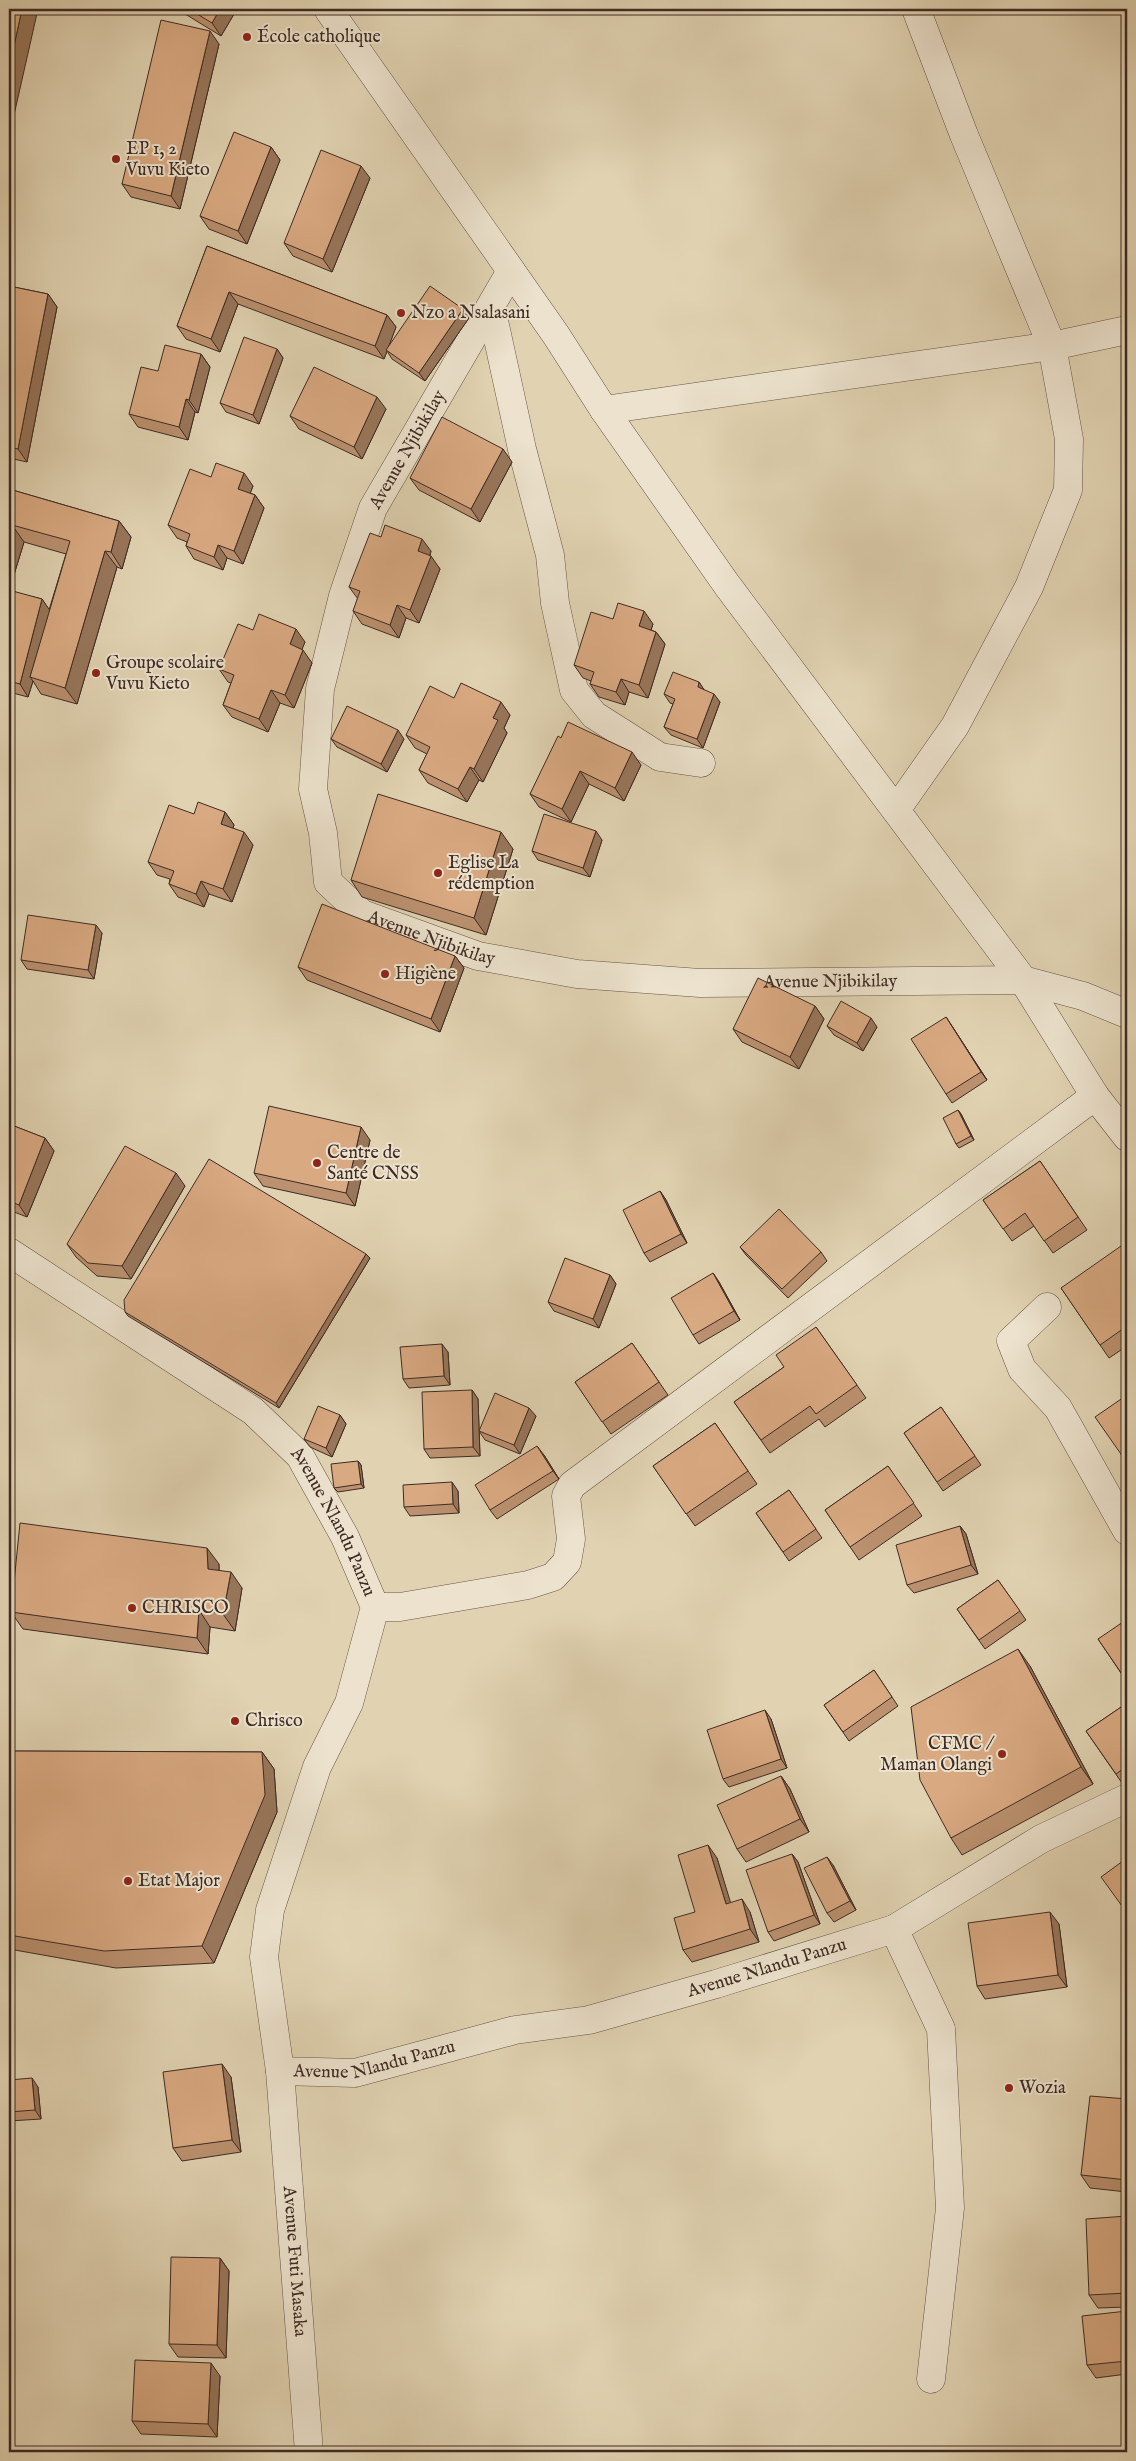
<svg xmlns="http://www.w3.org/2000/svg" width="1136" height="2461" viewBox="0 0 1136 2461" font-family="'IM FELL English',serif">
	<rect width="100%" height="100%" fill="#e1d3b2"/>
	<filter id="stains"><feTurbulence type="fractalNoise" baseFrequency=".004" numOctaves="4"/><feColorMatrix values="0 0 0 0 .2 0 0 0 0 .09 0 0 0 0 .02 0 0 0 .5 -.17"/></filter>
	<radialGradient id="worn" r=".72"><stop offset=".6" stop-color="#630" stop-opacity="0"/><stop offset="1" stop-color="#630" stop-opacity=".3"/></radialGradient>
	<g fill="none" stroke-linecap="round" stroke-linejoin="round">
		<defs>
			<g id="minor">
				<polyline points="328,9 556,335 604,410 727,585 1023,980 1095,1096 1127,1137"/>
				<path id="s1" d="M511,271L373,508L343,596L320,689L313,789L323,833L328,882L362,914L478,956L577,974L700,983L1023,980L1083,996L1127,1014"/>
				<polyline points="491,307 522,449 550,555 555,603 574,690 594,715 660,757 701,763"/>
				<polyline points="604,410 1052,346 1127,330"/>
				<polyline points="896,810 955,726 1029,587 1068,490 1069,439 1052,346 964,135 916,9"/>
				<path id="s2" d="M9,1252L253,1411L300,1456L345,1537L375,1607L349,1703L317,1767L270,1910L264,1957L280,2071L355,2073L515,2030L589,2020L716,1984L894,1929L1041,1839L1127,1798"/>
				<polyline points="1047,1307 1011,1341 1022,1369 1058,1408 1127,1531"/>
				<polyline points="375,1607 400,1607 528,1585 553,1577 567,1562 571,1539 566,1496 572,1485 1095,1096"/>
				<polyline points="894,1929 941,2029 950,2208 931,2379"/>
				<path id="s3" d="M280,2071L309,2452"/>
			</g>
		</defs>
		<use href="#minor" stroke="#675548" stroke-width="29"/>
		<use href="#minor" stroke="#ece2cd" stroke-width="28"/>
	</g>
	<g fill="#bb916f" stroke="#3e2b24" fill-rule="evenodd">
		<polygon points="177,9 237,9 221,36"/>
		<polygon points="219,44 180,209 131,197 122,184"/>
		<polygon points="271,147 280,160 247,244 209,229 200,216"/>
		<polygon points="370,178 332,272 293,256 284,243"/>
		<polygon points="207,246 387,315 396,327 388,348 463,309 469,318 425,381 392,359 387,351 384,359 238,304 220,352 186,339 177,326"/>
		<polygon points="9,286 48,294 57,307 27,462 9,458"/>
		<polygon points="277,349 283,358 259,424 226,412 220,403"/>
		<polygon points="201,354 210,367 198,413 195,412 188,440 138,427 129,414"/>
		<polygon points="386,409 362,459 299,429 290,416"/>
		<polygon points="512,462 480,522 419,490 410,478"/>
		<polygon points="211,477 253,486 250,493 255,495 264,508 243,564 227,558 223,570 194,559 186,546 187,542 177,538 168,525"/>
		<path d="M9,489L119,521L131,537L122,569L117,567L77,704L41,694L33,681L28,697L9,692ZM24,542L66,554L49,610L42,599L9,591Z"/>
		<polygon points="381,537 431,551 430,556 440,569 419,623 406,618 399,638 362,624 353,611 358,599 349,587"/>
		<polygon points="613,619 653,624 651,630 656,632 665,644 648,698 629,692 625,705 599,697 590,684 591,681 583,678 574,665"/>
		<polygon points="253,630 305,642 301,650 312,663 294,708 280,703 268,732 232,717 223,705 231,683 228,682 219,669"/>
		<polygon points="699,682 704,690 720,702 703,748 671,735 664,727 673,704 670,703 664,694"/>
		<polygon points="454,698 510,715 504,728 507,733 483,782 479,780 467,802 428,783 419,770 427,754 415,748 406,735"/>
		<polygon points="561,738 641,765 624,801 589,784 571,822 539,807 530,794"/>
		<polygon points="331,739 404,739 387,772 337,747"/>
		<polygon points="225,812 234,825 233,828 253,845 232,902 209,894 204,907 178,897 169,884 170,879 157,875 148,862 194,814"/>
		<polygon points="602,840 590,877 538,860 532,851"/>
		<polygon points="513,849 486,935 362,897 351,880"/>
		<polygon points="102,933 94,979 27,969 21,960"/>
		<polygon points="455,956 464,968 440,1032 307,980 298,967"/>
		<polygon points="815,1006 824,1019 799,1069 742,1042 733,1029"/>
		<polygon points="946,1017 987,1080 952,1103 946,1094"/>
		<polygon points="827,1026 877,1027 863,1051 834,1035"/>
		<polygon points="958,1110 961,1114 974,1140 959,1148 956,1144"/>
		<polygon points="9,1124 45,1138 54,1151 27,1217 9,1210"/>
		<polygon points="370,1140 355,1206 263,1186 254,1173"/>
		<polygon points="1040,1161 1087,1230 1053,1253 1034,1226 1012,1241 983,1200"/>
		<polygon points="185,1186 131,1279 97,1276 76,1257 67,1244"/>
		<polygon points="660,1191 666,1200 687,1243 650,1262 644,1253"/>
		<polygon points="740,1247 821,1252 827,1261 788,1298 746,1255"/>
		<polygon points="366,1254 370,1258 279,1408 128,1316 125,1312"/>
		<polygon points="1127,1255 1127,1346 1109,1358 1061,1288"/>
		<polygon points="713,1273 719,1282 740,1320 699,1344 693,1335"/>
		<polygon points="610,1275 616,1284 599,1328 554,1311 548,1302"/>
		<polygon points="816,1327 866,1398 825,1427 819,1419 770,1453 734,1402 784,1367"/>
		<polygon points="632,1343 668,1395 611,1434 575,1382"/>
		<polygon points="448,1352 450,1385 409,1388 403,1379"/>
		<polygon points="472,1390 478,1399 480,1456 430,1458 424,1449"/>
		<polygon points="1127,1395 1127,1463 1123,1457"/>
		<polygon points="941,1407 981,1465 943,1491 904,1433"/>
		<polygon points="340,1415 346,1424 332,1457 310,1447 304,1439"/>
		<polygon points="536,1416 520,1454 485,1440 479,1431"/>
		<polygon points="715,1423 757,1484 695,1526 653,1466"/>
		<polygon points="544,1455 559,1479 497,1519 490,1510"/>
		<polygon points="358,1461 361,1465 364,1488 338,1492 334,1488"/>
		<polygon points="888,1466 922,1516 859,1560 825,1510"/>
		<polygon points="789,1490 822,1538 789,1561 756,1513"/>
		<polygon points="458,1491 459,1513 410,1516 404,1507"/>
		<polygon points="960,1526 966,1534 978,1574 914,1593 907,1585"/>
		<polygon points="219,1564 219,1570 242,1588 235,1631 210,1627 208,1654 23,1629 11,1612"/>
		<polygon points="998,1580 1026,1620 985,1649 957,1609"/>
		<polygon points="1127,1628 1127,1682 1098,1639"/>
		<polygon points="1030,1666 1093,1784 962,1855 951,1838"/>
		<polygon points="874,1670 898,1706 849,1741 824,1705"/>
		<polygon points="1127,1703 1127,1779 1122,1783 1086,1731"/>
		<polygon points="771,1719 787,1768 729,1787 723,1779"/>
		<polygon points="9,1751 262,1752 274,1769 277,1812 214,1963 116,1968 9,1949"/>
		<polygon points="781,1776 790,1789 809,1832 746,1862 737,1849"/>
		<polygon points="792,1854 798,1862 820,1924 774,1941 768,1932"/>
		<polygon points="717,1858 730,1903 750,1912 759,1942 692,1962 683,1950 695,1912"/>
		<polygon points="833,1865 856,1910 834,1922 827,1913"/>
		<polygon points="1059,1924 1067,1987 985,1999 977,1986"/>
		<polygon points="9,2027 13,2056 9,2057"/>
		<polygon points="231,2077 241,2152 182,2161 173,2148"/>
		<polygon points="9,2080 38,2087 41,2119 9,2121"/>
		<polygon points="1127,2099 1127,2192 1090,2188 1081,2175"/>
		<polygon points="1127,2216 1127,2307 1098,2308 1089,2295"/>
		<polygon points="220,2258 229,2271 226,2358 178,2357 169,2344"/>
		<polygon points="1127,2311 1127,2374 1096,2378 1087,2365"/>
		<polygon points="220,2376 217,2437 141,2434 132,2421"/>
	</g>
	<g fill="#98765a" stroke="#3e2b24">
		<polygon points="22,9 38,9 9,137 9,69"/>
		<polygon points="220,9 237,9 221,36 212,23"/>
		<polygon points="210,31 219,44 180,209 171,196"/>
		<polygon points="271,147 280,160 247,244 238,231"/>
		<polygon points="361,166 370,178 332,272 323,259"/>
		<polygon points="229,292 238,304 220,352 211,339"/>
		<polygon points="48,294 57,307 27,462 18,449"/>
		<polygon points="463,309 469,318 425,381 419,373"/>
		<polygon points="387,315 396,327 384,359 375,346"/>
		<polygon points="277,349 283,358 259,424 253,415"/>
		<polygon points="201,354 210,367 198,413 189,400"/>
		<polygon points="377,397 386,409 362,459 354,447"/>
		<polygon points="186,399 195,412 188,440 179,427"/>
		<polygon points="503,449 512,462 480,522 471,509"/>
		<polygon points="244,473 253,486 247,502 238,489"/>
		<polygon points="255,495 264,508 243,564 234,551"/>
		<polygon points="119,521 131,537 122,569 111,552"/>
		<polygon points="12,525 24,542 9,591 9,536"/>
		<polygon points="422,539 431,551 427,564 418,551"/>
		<polygon points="218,545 227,558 223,570 214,557"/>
		<polygon points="105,551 117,567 77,704 65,688"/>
		<polygon points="431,556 440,569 419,623 410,610"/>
		<polygon points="42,599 51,612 30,677 33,681 28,697 20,684"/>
		<polygon points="397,605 406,618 399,638 390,625"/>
		<polygon points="644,611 653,624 648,639 639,626"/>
		<polygon points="296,629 305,642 299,657 290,644"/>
		<polygon points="656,632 665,644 648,698 639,685"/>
		<polygon points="303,650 312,663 294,708 285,695"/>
		<polygon points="621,679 629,692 625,705 616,692"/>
		<polygon points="699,682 705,691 698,687"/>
		<polygon points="271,690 280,703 268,732 259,719"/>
		<polygon points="714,694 720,702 703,748 697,739"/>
		<polygon points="501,702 510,715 504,728 507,733 483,782 474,769 493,718"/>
		<polygon points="398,730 404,739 387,772 381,764"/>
		<polygon points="632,752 641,765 624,801 615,788"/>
		<polygon points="470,767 479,780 467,802 458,789"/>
		<polygon points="580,771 589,784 571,822 562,809"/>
		<polygon points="225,812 234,825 230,837 221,824"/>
		<polygon points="596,831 602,840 590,877 583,868"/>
		<polygon points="244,832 253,845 232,902 223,889"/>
		<polygon points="501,832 513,849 486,935 474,918"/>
		<polygon points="201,881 209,894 204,907 196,894"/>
		<polygon points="96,925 102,933 94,979 88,970"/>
		<polygon points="455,956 464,968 440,1032 431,1019"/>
		<polygon points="815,1006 824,1019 799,1069 790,1057"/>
		<polygon points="946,1017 952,1026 987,1080 981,1072"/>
		<polygon points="871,1018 877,1027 863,1051 857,1043"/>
		<polygon points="958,1110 961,1114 974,1140 971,1136"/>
		<polygon points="361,1127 370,1140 355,1206 346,1193"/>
		<polygon points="45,1138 54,1151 27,1217 19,1205"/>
		<polygon points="176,1173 185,1186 131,1279 122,1266"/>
		<polygon points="660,1191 666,1200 687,1243 681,1234"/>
		<polygon points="366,1254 370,1258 279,1408 276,1403"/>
		<polygon points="713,1273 719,1282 740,1320 734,1311"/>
		<polygon points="610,1275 616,1284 599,1328 593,1319"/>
		<polygon points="442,1344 448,1352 450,1385 444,1376"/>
		<polygon points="472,1390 478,1399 480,1456 473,1447"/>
		<polygon points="529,1408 536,1416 520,1454 514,1445"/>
		<polygon points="340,1415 346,1424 332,1457 326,1448"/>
		<polygon points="537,1446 544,1455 559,1479 553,1471"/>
		<polygon points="358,1461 361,1465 364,1488 361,1484"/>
		<polygon points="452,1482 458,1491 459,1513 453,1504"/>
		<polygon points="960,1526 966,1534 978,1574 971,1565"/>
		<polygon points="207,1548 219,1564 219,1585 208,1569"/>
		<polygon points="231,1572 242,1588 235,1631 223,1614"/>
		<polygon points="199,1610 210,1627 208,1654 197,1638"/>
		<polygon points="1018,1649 1030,1666 1093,1784 1081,1767"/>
		<polygon points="765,1710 771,1719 787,1768 781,1759"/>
		<polygon points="262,1752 274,1769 277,1812 214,1963 202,1946"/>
		<polygon points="781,1776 790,1789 809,1832 800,1819"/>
		<polygon points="708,1845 717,1858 735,1917 726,1904"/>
		<polygon points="792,1854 798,1862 820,1924 814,1915"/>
		<polygon points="827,1857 833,1865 856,1910 850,1901"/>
		<polygon points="742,1899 750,1912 759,1942 750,1929"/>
		<polygon points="1050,1912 1059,1924 1067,1987 1058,1975"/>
		<polygon points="9,2027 13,2056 9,2050"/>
		<polygon points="222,2064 231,2077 241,2152 232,2140"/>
		<polygon points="32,2078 38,2087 41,2119 35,2110"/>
		<polygon points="220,2258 229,2271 226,2358 217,2345"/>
		<polygon points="211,2363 220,2376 217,2437 208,2424"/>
	</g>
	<g fill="#d9a981" stroke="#3e2b24">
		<polygon points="9,9 22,9 9,69"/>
		<polygon points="189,9 220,9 212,23"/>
		<polygon points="161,20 210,31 171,196 122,184"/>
		<polygon points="234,132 271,147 238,231 200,216"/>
		<polygon points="321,150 361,166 323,259 284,243"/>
		<polygon points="207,246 387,315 375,346 229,292 211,339 177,326"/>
		<polygon points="9,286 48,294 18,449 9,447"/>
		<polygon points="430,286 463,309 419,373 386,350"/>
		<polygon points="244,337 277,349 253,415 220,403"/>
		<polygon points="165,345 201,354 189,400 186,399 179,427 129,414 141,367 158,371"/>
		<polygon points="314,367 377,397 354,447 290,416"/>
		<polygon points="442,417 503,449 471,509 410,478"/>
		<polygon points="216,463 244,473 238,489 255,495 234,551 218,545 214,557 186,546 190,534 168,525 190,469 211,477"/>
		<polygon points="9,489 119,521 111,552 105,551 65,688 30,677 70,541 12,525 9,536"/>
		<polygon points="385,525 422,539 418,551 431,556 410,610 397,605 390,625 353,611 360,591 349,587 370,533 381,537"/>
		<polygon points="9,590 42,599 20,684 9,681"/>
		<polygon points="618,603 644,611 639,626 656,632 639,685 621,679 616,692 590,684 594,672 574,665 591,612 613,619"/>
		<polygon points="259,614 296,629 290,644 303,650 285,695 271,690 259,719 223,705 234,675 219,669 238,624 253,630"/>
		<polygon points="673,672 699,682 698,687 714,694 697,739 664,727 675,699 664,694"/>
		<polygon points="461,683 501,702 493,718 498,720 474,769 470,767 458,789 419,770 430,747 406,735 430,686 454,698"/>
		<polygon points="347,706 398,730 381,764 331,739"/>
		<polygon points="568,722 632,752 615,788 580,771 562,809 530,794 558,736 561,738"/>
		<polygon points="378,794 501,832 474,918 351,880"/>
		<polygon points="198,802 225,812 221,824 244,832 223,889 201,881 196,894 169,884 174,871 148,862 169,805 194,814"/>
		<polygon points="544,814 596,831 583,868 532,851"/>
		<polygon points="322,904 455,956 431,1019 298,967"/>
		<polygon points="28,915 96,925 88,970 21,960"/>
		<polygon points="758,978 815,1006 790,1057 733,1029"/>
		<polygon points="841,1001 871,1018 857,1043 827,1026"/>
		<polygon points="946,1017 981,1072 946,1094 911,1039"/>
		<polygon points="269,1106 361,1127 346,1193 254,1173"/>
		<polygon points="958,1110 971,1136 956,1144 943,1118"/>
		<polygon points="9,1124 45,1138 19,1205 9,1201"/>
		<polygon points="125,1146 176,1173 122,1266 88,1263 67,1244"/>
		<polygon points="209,1159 366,1254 276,1403 125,1312 124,1300"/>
		<polygon points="1040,1161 1078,1217 1044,1241 1025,1213 1003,1229 983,1200"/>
		<polygon points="660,1191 681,1234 644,1253 623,1210"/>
		<polygon points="779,1209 821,1252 782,1289 740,1247"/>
		<polygon points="1121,1246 1127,1255 1127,1326 1100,1345 1061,1288"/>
		<polygon points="565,1258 610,1275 593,1319 548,1302"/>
		<polygon points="713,1273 734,1311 693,1335 671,1298"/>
		<polygon points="816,1327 857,1385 816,1414 810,1406 761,1440 734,1402 784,1367 776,1355"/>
		<polygon points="632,1343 659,1382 602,1422 575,1382"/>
		<polygon points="442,1344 444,1376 403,1379 400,1347"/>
		<polygon points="472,1390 473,1447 424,1449 422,1392"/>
		<polygon points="495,1393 529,1408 514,1445 479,1431"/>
		<polygon points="1127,1395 1127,1454 1123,1457 1095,1417"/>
		<polygon points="318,1406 340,1415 326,1448 304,1439"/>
		<polygon points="941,1407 975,1456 937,1482 904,1433"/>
		<polygon points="715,1423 748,1471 686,1514 653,1466"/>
		<polygon points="537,1446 553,1471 490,1510 475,1485"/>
		<polygon points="358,1461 361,1484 334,1488 331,1464"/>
		<polygon points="888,1466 914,1503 850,1547 825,1510"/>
		<polygon points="452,1482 453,1504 404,1507 403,1485"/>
		<polygon points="789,1490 816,1529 783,1552 756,1513"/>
		<polygon points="20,1523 207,1548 208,1569 231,1572 223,1614 199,1610 197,1638 11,1612"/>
		<polygon points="960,1526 971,1565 907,1585 896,1545"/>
		<polygon points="998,1580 1020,1611 979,1640 957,1609"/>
		<polygon points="1123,1622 1127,1628 1127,1674 1124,1677 1098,1639"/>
		<polygon points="1018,1649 1081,1767 951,1838 920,1780 911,1707"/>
		<polygon points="874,1670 892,1697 843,1732 824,1705"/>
		<polygon points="1127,1703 1127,1766 1116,1774 1086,1731"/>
		<polygon points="765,1710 781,1759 723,1779 707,1730"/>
		<polygon points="9,1751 262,1752 265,1795 202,1946 104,1951 9,1935"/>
		<polygon points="781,1776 800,1819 737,1849 717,1805"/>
		<polygon points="708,1845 726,1904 742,1899 750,1929 683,1950 674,1918 695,1912 678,1855"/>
		<polygon points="792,1854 814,1915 768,1932 746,1870"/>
		<polygon points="827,1857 850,1901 827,1913 804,1868"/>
		<polygon points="1127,1858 1127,1913 1101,1877"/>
		<polygon points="1050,1912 1058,1975 977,1986 968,1923"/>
		<polygon points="222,2064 232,2140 173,2148 163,2072"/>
		<polygon points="32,2078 35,2110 9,2112 9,2080"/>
		<polygon points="1090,2096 1127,2099 1127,2180 1081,2175"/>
		<polygon points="1127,2216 1127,2293 1089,2295 1086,2219"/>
		<polygon points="171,2257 220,2258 217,2345 169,2344"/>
		<polygon points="1127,2311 1127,2361 1087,2365 1082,2316"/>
		<polygon points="135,2360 211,2363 208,2424 132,2421"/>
	</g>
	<g fill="#8f2418" stroke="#ece2cd" stroke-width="2">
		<circle cx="247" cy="37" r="5"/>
		<circle cx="116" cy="159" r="5"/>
		<circle cx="401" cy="313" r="5"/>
		<circle cx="96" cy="673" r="5"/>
		<circle cx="438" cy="873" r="5"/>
		<circle cx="385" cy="974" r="5"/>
		<circle cx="317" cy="1163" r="5"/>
		<circle cx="132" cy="1608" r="5"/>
		<circle cx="235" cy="1721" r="5"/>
		<circle cx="1002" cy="1754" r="5"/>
		<circle cx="128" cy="1881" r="5"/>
		<circle cx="1009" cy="2088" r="5"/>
	</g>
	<g text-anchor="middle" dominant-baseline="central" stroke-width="4" stroke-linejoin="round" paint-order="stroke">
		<g font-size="18" fill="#3e2b24" stroke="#ece2cd" text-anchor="start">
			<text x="257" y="37">École catholique</text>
			<text x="126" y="149">EP 1, 2<tspan x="126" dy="21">Vuvu Kieto</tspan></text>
			<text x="411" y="313">Nzo a Nsalasani</text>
			<text x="106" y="663">Groupe scolaire<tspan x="106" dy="21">Vuvu Kieto</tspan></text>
			<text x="448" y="863">Eglise La<tspan x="448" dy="21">rédemption</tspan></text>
			<text x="395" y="974">Higiène</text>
			<text x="327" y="1153">Centre de<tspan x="327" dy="21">Santé CNSS</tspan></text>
			<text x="142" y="1608">CHRISCO</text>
			<text x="245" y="1721">Chrisco</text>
			<text x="992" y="1744" text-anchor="end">CFMC /<tspan x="992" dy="21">Maman Olangi</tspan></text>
			<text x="138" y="1881">Etat Major</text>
			<text x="1019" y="2088">Wozia</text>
		</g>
		<g font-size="18" fill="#3e2b24" stroke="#ece2cd">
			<text transform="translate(408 450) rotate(-60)">Avenue Njibikilay</text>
			<text stroke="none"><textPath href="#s1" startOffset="778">Avenue Njibikilay</textPath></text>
			<text stroke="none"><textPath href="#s1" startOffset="1182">Avenue Njibikilay</textPath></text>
			<text stroke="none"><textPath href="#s2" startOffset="430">Avenue Nlandu Panzu</textPath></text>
			<text stroke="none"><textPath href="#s2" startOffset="1510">Avenue Nlandu Panzu</textPath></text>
			<text stroke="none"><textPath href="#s2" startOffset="1105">Avenue Nlandu Panzu</textPath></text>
			<text stroke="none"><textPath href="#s3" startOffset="191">Avenue Futi Masaka</textPath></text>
		</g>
	</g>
	<rect width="1136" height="2461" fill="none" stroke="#e1d3b2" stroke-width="30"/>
	<rect x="10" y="10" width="1116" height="2441" fill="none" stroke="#3e2b24" stroke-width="2.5"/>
	<rect x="15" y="15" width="1106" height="2431" fill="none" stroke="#3e2b24"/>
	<rect width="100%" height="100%" filter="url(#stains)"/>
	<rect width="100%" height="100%" fill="url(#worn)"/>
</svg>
